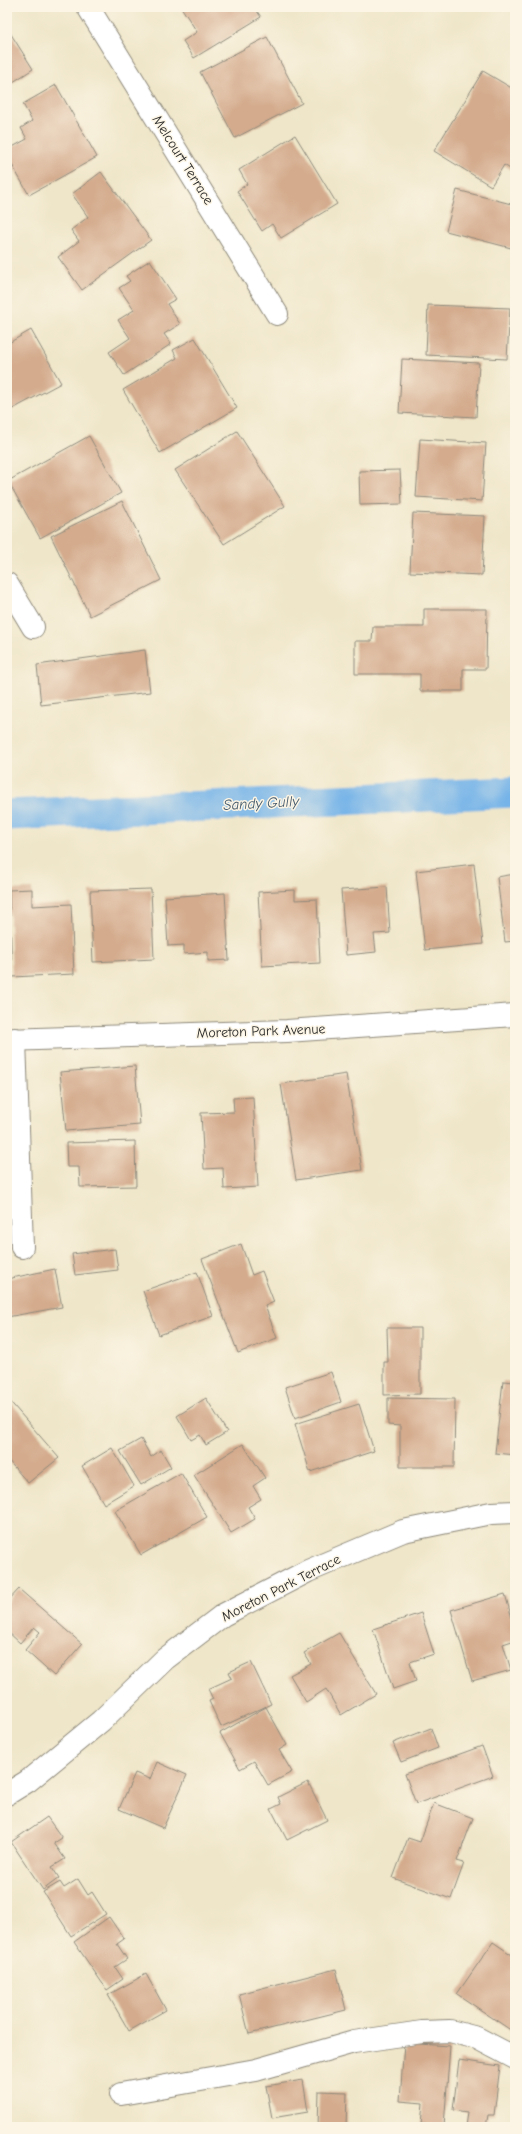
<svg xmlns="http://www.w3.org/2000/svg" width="522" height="2134" viewBox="0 0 522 2134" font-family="'Comic Neue',sans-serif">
	<rect width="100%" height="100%" fill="#fcf5e5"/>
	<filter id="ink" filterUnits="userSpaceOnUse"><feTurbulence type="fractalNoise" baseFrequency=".025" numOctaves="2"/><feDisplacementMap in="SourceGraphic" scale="8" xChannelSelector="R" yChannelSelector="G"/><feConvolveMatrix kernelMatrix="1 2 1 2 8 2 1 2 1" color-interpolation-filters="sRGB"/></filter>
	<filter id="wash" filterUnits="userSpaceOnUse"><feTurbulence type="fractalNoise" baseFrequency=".012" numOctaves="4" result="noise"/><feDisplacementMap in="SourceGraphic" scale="16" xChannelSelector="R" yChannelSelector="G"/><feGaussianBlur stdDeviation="0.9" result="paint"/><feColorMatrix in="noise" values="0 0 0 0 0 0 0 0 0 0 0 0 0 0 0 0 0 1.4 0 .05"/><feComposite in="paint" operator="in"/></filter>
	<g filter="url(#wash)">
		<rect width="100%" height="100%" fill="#efe6c9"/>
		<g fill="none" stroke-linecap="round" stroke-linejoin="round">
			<polyline stroke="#75b3e8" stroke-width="31" points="7,815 515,792"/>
		</g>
		<g id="blocks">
			<g fill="#d4ab8d">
				<polygon points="181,7 254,7 261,17 194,58 183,41 197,32"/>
				<polygon points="7,28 33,69 7,86"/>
				<polygon points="267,37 302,103 235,138 200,72"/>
				<polygon points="483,71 515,90 515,172 504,165 491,186 434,151"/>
				<polygon points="56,85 97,157 29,195 7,156 7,150 27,139 21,128 32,121 23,104"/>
				<polygon points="295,135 337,204 281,238 272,224 262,231 237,191 247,184 239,170"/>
				<polygon points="101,172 151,240 82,290 58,257 79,241 71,230 88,217 72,194"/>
				<polygon points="457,190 515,205 515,235 511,248 446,231"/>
				<polygon points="150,260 176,299 167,304 180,324 164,334 171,344 124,375 109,352 130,338 118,320 134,310 119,288 130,281 126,276"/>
				<polygon points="428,305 510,308 507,359 426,355"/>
				<polygon points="31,330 61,383 7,412 7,344"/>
				<polygon points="195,338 237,408 160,453 123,390 177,358 173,350"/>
				<polygon points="402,359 479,363 476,417 399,413"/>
				<polygon points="237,431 285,506 224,544 175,470"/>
				<polygon points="89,436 121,493 40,538 8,481"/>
				<polygon points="420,439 486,443 482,501 416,497"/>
				<polygon points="400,470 402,504 360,505 359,471"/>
				<polygon points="122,501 161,580 90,616 51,536"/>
				<polygon points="413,513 485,516 482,575 410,572"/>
				<polygon points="424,609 487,609 486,669 463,669 463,691 420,691 420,674 355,674 355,641 372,641 373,627 424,627"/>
				<polygon points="145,650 150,692 41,705 37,665"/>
				<polygon points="474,864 483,944 425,950 416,871"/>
				<polygon points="515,874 515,941 505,942 497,877"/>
				<polygon points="387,887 390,933 374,934 376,952 346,955 341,890"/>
				<polygon points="32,889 32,906 71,904 74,974 12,977 9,890"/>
				<polygon points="151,889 154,959 93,962 90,891"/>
				<polygon points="295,890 295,900 317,899 320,963 262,966 258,892"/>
				<polygon points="225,893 229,960 208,961 208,952 184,954 184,945 168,946 165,897"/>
				<polygon points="135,1066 140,1125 66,1131 60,1072"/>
				<polygon points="346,1074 362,1170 296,1180 281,1084"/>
				<polygon points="253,1097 258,1187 224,1189 223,1168 204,1169 201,1113 234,1112 233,1098"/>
				<polygon points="135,1141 136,1186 80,1187 79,1167 67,1167 66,1143"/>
				<polygon points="241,1244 252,1275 262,1271 274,1302 265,1306 277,1338 238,1353 202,1259"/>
				<polygon points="115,1249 118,1270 75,1275 72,1254"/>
				<polygon points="55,1269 62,1307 7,1317 7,1279"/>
				<polygon points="197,1272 213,1316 159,1335 143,1291"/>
				<polygon points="387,1328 420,1328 420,1394 384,1395 384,1362 388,1362"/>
				<polygon points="331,1372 341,1402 295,1418 285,1387"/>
				<polygon points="503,1381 515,1382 515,1455 495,1453"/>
				<polygon points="7,1398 59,1458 28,1483 7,1459"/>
				<polygon points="206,1398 227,1432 206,1445 200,1435 191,1440 177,1416"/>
				<polygon points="388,1398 455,1399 454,1467 400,1467 400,1426 388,1425"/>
				<polygon points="359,1404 374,1451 310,1472 295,1424"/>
				<polygon points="141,1439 151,1457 161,1450 171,1467 141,1485 120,1451"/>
				<polygon points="243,1444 265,1478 253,1486 261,1499 248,1507 255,1519 231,1533 194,1475"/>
				<polygon points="112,1448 134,1486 104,1504 82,1466"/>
				<polygon points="181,1473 207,1517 141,1555 115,1511"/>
				<polygon points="19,1589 82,1644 54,1676 25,1650 40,1632 34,1627 20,1643 7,1631 7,1602"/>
				<polygon points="505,1594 515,1629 515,1640 503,1644 511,1670 472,1681 451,1610"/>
				<polygon points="421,1613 434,1654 410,1662 416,1681 393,1689 373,1629"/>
				<polygon points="339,1633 376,1694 341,1715 326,1689 306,1702 290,1675 311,1664 304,1653"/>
				<polygon points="251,1662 271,1704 221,1727 209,1701 213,1699 208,1689 232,1678 229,1672"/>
				<polygon points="266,1707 287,1745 279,1750 292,1772 268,1785 254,1761 240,1769 220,1733"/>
				<polygon points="431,1728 438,1748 401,1762 393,1743"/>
				<polygon points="482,1746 493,1776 416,1804 405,1774"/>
				<polygon points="157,1762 187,1775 163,1828 119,1809 135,1773 150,1779"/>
				<polygon points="308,1782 327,1820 287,1840 271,1809 281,1804 278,1797"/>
				<polygon points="434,1803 473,1818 457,1861 464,1863 451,1899 393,1878 408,1838 420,1842"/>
				<polygon points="47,1817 62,1838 54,1843 65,1859 52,1867 59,1878 43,1890 11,1842"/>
				<polygon points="78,1879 88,1895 92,1892 106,1914 71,1936 43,1892 60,1882 64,1888"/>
				<polygon points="109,1917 124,1939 117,1944 127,1959 115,1967 123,1979 107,1990 74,1942"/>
				<polygon points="493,1942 515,1957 515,2033 457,1994"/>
				<polygon points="336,1969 346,2010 249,2034 239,1994"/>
				<polygon points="146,1974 166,2010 129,2031 108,1995"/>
				<polygon points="404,2043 450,2046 444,2126 421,2124 423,2103 400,2101"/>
				<polygon points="459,2060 500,2066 494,2115 488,2115 486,2127 465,2127 467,2112 453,2110"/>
				<polygon points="303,2080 308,2112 272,2118 266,2086"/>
				<polygon points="319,2091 347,2092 346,2127 318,2127"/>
			</g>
		</g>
	</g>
	<g filter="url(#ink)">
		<use href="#blocks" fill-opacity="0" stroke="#8d887a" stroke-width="1"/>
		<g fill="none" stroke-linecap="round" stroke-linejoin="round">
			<defs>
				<g id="minor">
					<polyline points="88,7 277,314"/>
					<polyline points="7,584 33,627"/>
					<polyline points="15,1039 22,1247"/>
					<polyline points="7,1040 287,1031 515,1015"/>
					<polyline points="7,1794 28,1781 101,1721 165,1659 223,1615 308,1571 403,1531 491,1513 515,1512"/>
					<polyline points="121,2094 256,2070 354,2042 422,2032 450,2031 477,2038 515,2058"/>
				</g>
			</defs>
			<use href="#minor" stroke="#8d887a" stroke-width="24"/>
			<use href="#minor" stroke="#fff" stroke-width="22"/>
		</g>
	</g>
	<g text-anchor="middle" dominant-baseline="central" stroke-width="3" stroke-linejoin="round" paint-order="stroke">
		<g font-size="14" fill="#2b2b2b" stroke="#fcf5e5">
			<text transform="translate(183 160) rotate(58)">Melcourt Terrace</text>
			<text transform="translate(261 1031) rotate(-2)">Moreton Park Avenue</text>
			<text transform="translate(281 1588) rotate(-27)">Moreton Park Terrace</text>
		</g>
		<g font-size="15" font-style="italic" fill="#455b6d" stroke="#fcf5e5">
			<text transform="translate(261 803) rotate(-3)">Sandy Gully</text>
		</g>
	</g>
	<rect width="522" height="2134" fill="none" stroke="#fcf5e5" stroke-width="24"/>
</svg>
